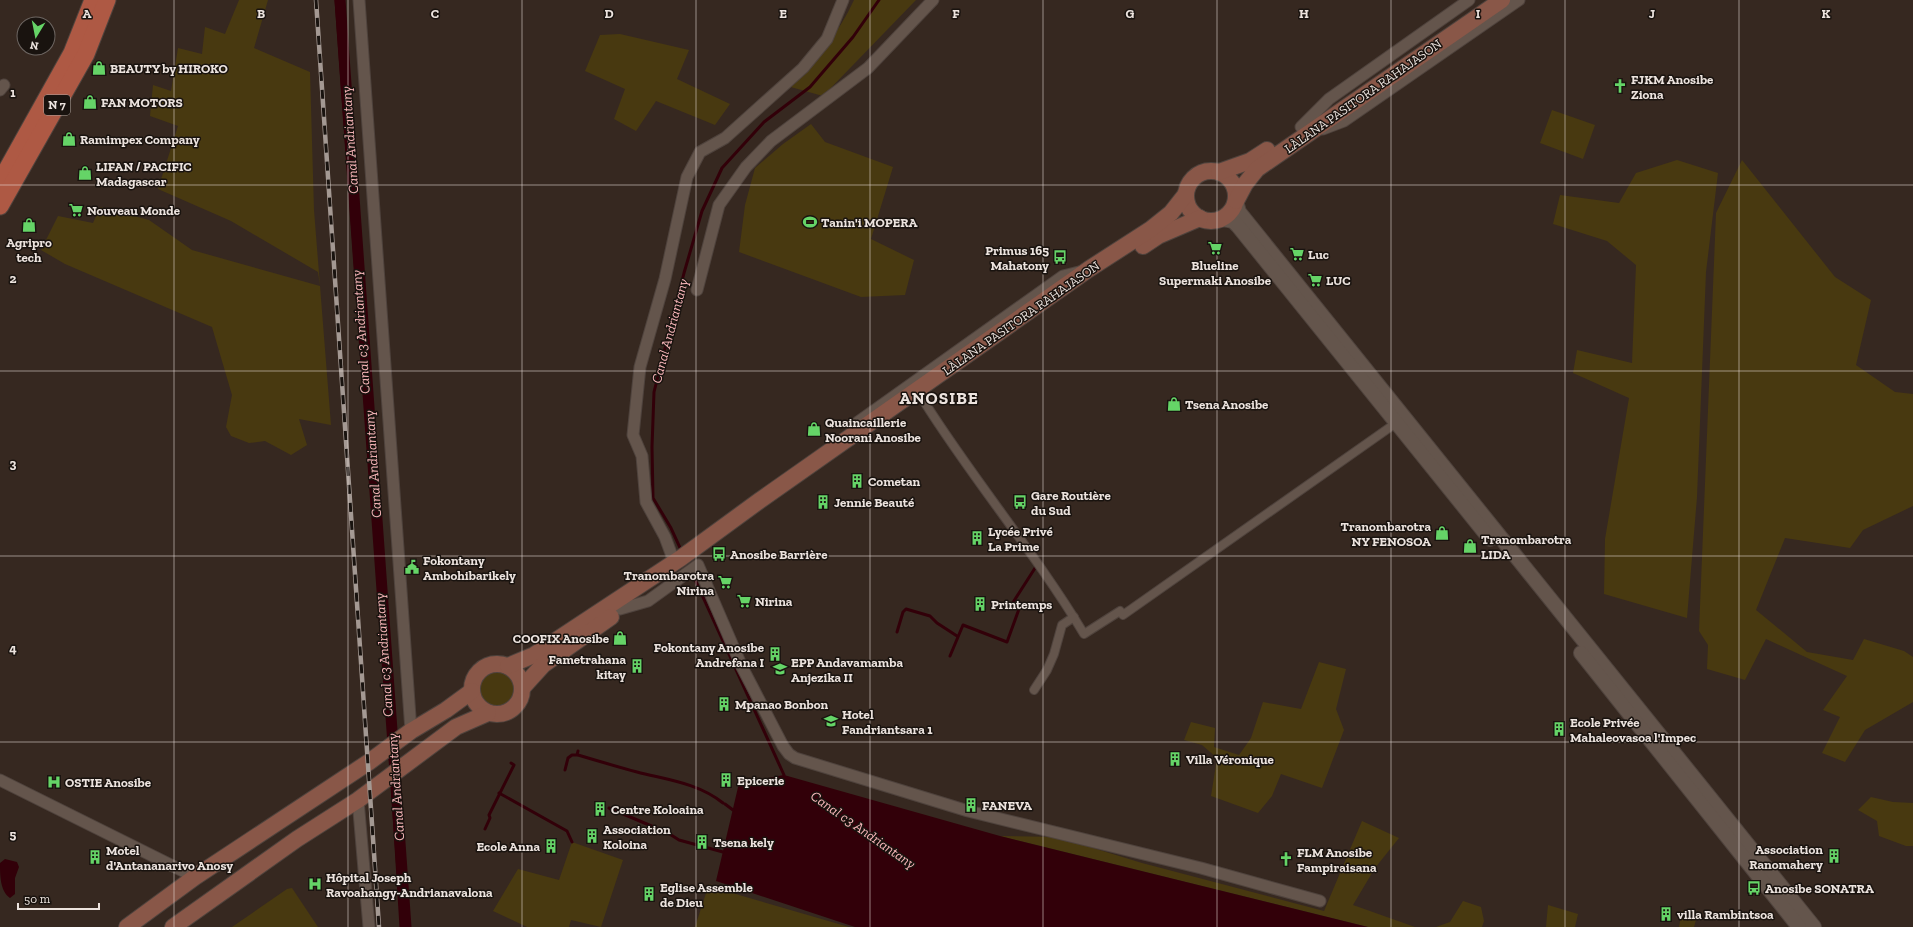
<svg xmlns="http://www.w3.org/2000/svg" width="1913" height="927" viewBox="0 0 1913 927" font-family="'Zilla Slab',serif">
	<rect width="100%" height="100%" fill="#362820"/>
	<g fill="#483910">
		<polygon points="239,0 268,0 254,48 310,72 314,210 331,425 299,419 307,445 291,455 265,441 249,443 231,436 226,427 232,395 212,327 65,264 41,250 58,216 93,223 100,207 149,220 192,250 320,286 318,272 231,221 158,189 178,126 150,116 153,85 171,91 178,48 202,54 205,27 225,34"/>
		<path d="M854,0H916L823,96L787,86C815,61 838,35 854,0Z"/>
		<polygon points="620,34 689,50 677,79 730,104 715,125 656,101 636,131 614,119 625,89 585,71 600,35"/>
		<polygon points="1552,110 1595,125 1583,159 1540,143"/>
		<polygon points="811,124 825,142 893,167 871,239 914,260 905,295 861,297 739,252 745,205 755,168 783,144"/>
		<polygon points="1677,160 1718,173 1706,272 1697,497 1687,618 1604,594 1605,539 1629,398 1573,373 1577,350 1632,363 1636,265 1607,241 1553,224 1560,195 1619,203 1636,173"/>
		<polygon points="1742,160 1835,277 1871,300 1856,365 1895,392 1913,394 1913,506 1863,530 1850,548 1785,538 1756,610 1807,652 1853,660 1864,639 1904,651 1913,657 1913,702 1865,730 1845,762 1822,753 1840,717 1823,710 1847,676 1766,639 1745,680 1707,669 1708,645 1699,631 1716,213"/>
		<polygon points="1319,662 1346,669 1336,709 1344,730 1322,788 1281,774 1272,796 1258,813 1211,796 1217,758 1202,745 1184,740 1191,722 1215,728 1214,747 1239,755 1251,738 1263,702 1301,709"/>
		<circle cx="497" cy="689" r="17"/>
		<polygon points="1871,797 1893,802 1913,803 1913,846 1906,846 1879,836 1877,821 1858,810"/>
		<polygon points="1362,821 1399,838 1375,868 1353,905 1415,927 1368,927 1000,836 1057,837 1142,863 1324,911"/>
		<polygon points="572,842 623,860 601,927 571,920 569,927 527,927 493,911 518,869 559,880"/>
		<polygon points="709,884 739,895 849,927 695,927"/>
		<polygon points="292,888 318,927 232,927 287,889"/>
		<polygon points="1463,901 1481,907 1484,921 1482,927 1436,927 1450,922"/>
		<polygon points="1548,905 1578,914 1575,927 1546,927"/>
		<polygon points="1682,911 1698,913 1694,927 1679,927"/>
	</g>
	<g fill="#320009">
		<polygon points="784,775 1000,836 1368,927 855,927 716,881 739,783"/>
		<path d="M5,859L17,862L19,867L15,878V894L10,898C0,891 0,875 0,863Z"/>
	</g>
	<g fill="none" stroke-linecap="round" stroke-linejoin="round">
		<g stroke="#320009" stroke-width="3">
			<polyline points="336,0 390,740"/>
			<polyline points="682,552 671,528 653,498 652,447 654,392 684,273 702,211 722,168 764,122 810,87 853,37 879,0"/>
			<polyline points="692,573 784,775"/>
			<polyline points="897,632 903,612 906,609 930,616 937,623 957,636"/>
			<polyline points="950,656 963,625 1007,642 1019,609 1012,604 1037,565"/>
			<polyline points="390,753 391,769"/>
			<path d="M578,755C598,761 618,767 637,772C668,780 698,783 723,803"/>
			<polyline points="565,770 568,758 572,755 577,755 578,751"/>
			<polyline points="392,781 401,927"/>
			<polyline points="499,793 567,831 572,842"/>
			<polyline points="725,804 733,810"/>
			<polyline points="609,808 668,833 679,840 723,852"/>
			<polyline points="485,829 490,818 489,815 514,765 511,763"/>
		</g>
		<polyline stroke="#320009" stroke-width="11" points="340,0 406,927"/>
		<defs>
			<g id="pedestrian">
				<path d="M925,403C975,482 1036,554 1084,634L1120,611L1123,615L1396,423"/>
				<polyline points="1034,690 1047,670 1054,654 1062,625 1074,617"/>
			</g>
			<g id="minor">
				<polyline points="359,0 411,731"/>
				<polyline points="0,90 4,85"/>
				<polyline points="1301,127 1329,99 1469,0"/>
				<polyline points="1323,129 1344,121 1519,0"/>
				<polyline points="697,290 719,205 746,167 771,141 868,68 933,0"/>
				<polyline points="858,422 1063,276 1079,272"/>
				<polyline points="672,556 665,537 646,502 642,456 633,435 640,367 665,279 687,177 700,152 725,138 803,68 827,39 843,0"/>
				<polyline points="620,609 648,601 698,565 742,667 783,746 789,754 795,758 968,811 1201,868 1320,901"/>
				<polyline points="0,780 195,877"/>
				<polyline points="358,800 369,927"/>
			</g>
			<g id="tertiary">
				<polyline points="1236,201 1239,212 1814,927"/>
				<polyline points="1222,219 1233,221 1238,226 1490,539"/>
				<polyline points="1581,653 1799,927"/>
			</g>
			<g id="secondary">
				<circle cx="1211" cy="196" r="25"/>
				<polyline points="1219,172 1250,161 1267,150"/>
				<polyline points="1236,201 1245,184 1257,169 1502,0"/>
				<polyline points="1143,246 1158,236 1200,218"/>
				<circle cx="497" cy="689" r="25"/>
				<polyline points="508,666 534,655 681,558 759,501 1089,269 1151,229 1171,213 1186,194"/>
				<polyline points="523,687 543,665 611,617"/>
				<polyline points="127,927 195,877 369,762 411,731 446,710 472,691"/>
				<polyline points="173,927 297,839 358,800 456,727 488,713"/>
			</g>
			<g id="primary">
				<polyline points="0,182 72,53 93,0"/>
				<polyline points="0,206 86,54 107,0"/>
			</g>
		</defs>
		<use href="#pedestrian" stroke="#4f433d" stroke-width="10"/>
		<use href="#minor" stroke="#4f433d" stroke-width="13"/>
		<use href="#tertiary" stroke="#4f433d" stroke-width="16"/>
		<use href="#secondary" stroke="#4f433d" stroke-width="18"/>
		<use href="#primary" stroke="#4f433d" stroke-width="19"/>
		<use href="#pedestrian" stroke="#64554c" stroke-width="8"/>
		<use href="#minor" stroke="#64554c" stroke-width="11"/>
		<use href="#tertiary" stroke="#64554c" stroke-width="14"/>
		<use href="#secondary" stroke="#895748" stroke-width="16"/>
		<use href="#primary" stroke="#ae5944" stroke-width="17"/>
		<defs>
			<polyline id="rail" points="316,0 379,927"/>
		</defs>
		<use href="#rail" stroke="#a49993" stroke-width="4.5"/>
		<use href="#rail" stroke="#19130f" stroke-width="3" stroke-dasharray="9" stroke-linecap="butt"/>
	</g>
	<path fill="none" stroke="#ece3de" stroke-width="1" stroke-opacity="0.55" d="M174,0V927M348,0V927M522,0V927M696,0V927M870,0V927M1043,0V927M1217,0V927M1391,0V927M1565,0V927M1739,0V927M0,185H1913M0,371H1913M0,556H1913M0,742H1913"/>
	<defs>
		<symbol id="shop-bare" viewBox="-9 -9 18 18"><path d="M-5-2.5h2.3a2.7 3.5 0 0 1 5.4 0H5L5.5 6h-11ZM-1.5-2.5h3a1.5 2.3 0 0 0-3 0Z" fill="#65d467" stroke="#19130f" stroke-width="2.5" paint-order="stroke"/></symbol>
		<symbol id="church-bare" viewBox="-9 -9 18 18"><path d="M-1.2-6h2.4v3.5h3.3v2.4h-3.3V6h-2.4V-.1h-3.3v-2.4h3.3Z" fill="#65d467" stroke="#19130f" stroke-width="2.5" paint-order="stroke"/></symbol>
		<symbol id="supermarket-bare" viewBox="-9 -9 18 18"><path d="M-6-5.5h2.5l.6 2H6L4.5 2H-2.5L-4.4-4H-6ZM-1.5 3.2a1.3 1.3 0 1 0 .1 0ZM3 3.2a1.3 1.3 0 1 0 .1 0Z" fill="#65d467" stroke="#19130f" stroke-width="2.5" paint-order="stroke"/></symbol>
		<symbol id="stadium-bare" viewBox="-9 -9 18 18"><path d="M0-5a6.5 5 0 1 0 0 10a6.5 5 0 1 0 0-10ZM-3.5-1.8h7v3.6h-7Z" fill="#65d467" stroke="#19130f" stroke-width="2.5" paint-order="stroke"/></symbol>
		<symbol id="bus-bare" viewBox="-9 -9 18 18"><path d="M-5-6H5V4H4V6H2V4H-2V6H-4V4H-5ZM-3.5-4V0h7V-4ZM-3.5 1.2v1.5H-2V1.2ZM2 1.2v1.5H3.5V1.2Z" fill="#65d467" stroke="#19130f" stroke-width="2.5" paint-order="stroke"/></symbol>
		<symbol id="building-bare" viewBox="-9 -9 18 18"><path d="M-4-6H4V6H1V3H-1V6H-4ZM-2.5-4.3h1.7v1.8h-1.7ZM.8-4.3h1.7v1.8H.8ZM-2.5-1h1.7V.8h-1.7ZM.8-1h1.7V.8H.8Z" fill="#65d467" stroke="#19130f" stroke-width="2.5" paint-order="stroke"/></symbol>
		<symbol id="civic-bare" viewBox="-9 -9 18 18"><path d="M-.6-6.5H3V-4.5H.6V-3L4-1V1h2V6H-6V1h2V-1L-.6-3ZM-1.2 2.5V6h2.4V2.5Z" fill="#65d467" stroke="#19130f" stroke-width="2.5" paint-order="stroke"/></symbol>
		<symbol id="school-bare" viewBox="-9 -9 18 18"><path d="M0-5L7-2L0 1L-7-2ZM-4 1L0 2.5L4 1V4Q0 6-4 4Z" fill="#65d467" stroke="#19130f" stroke-width="2.5" paint-order="stroke"/></symbol>
		<symbol id="hospital-bare" viewBox="-9 -9 18 18"><path d="M-5-5h3v3.5h4V-5h3V5h-3V1.5h-4V5h-3Z" fill="#65d467" stroke="#19130f" stroke-width="2.5" paint-order="stroke"/></symbol>
	</defs>
	<g fill-rule="evenodd">
		<use href="#shop-bare" x="89" y="58" width="20" height="20"/>
		<use href="#church-bare" x="1610" y="76" width="20" height="20"/>
		<use href="#shop-bare" x="80" y="92" width="20" height="20"/>
		<use href="#shop-bare" x="59" y="129" width="20" height="20"/>
		<use href="#shop-bare" x="75" y="163" width="20" height="20"/>
		<use href="#supermarket-bare" x="66" y="200" width="20" height="20"/>
		<use href="#stadium-bare" x="800" y="212" width="20" height="20"/>
		<use href="#shop-bare" x="19" y="215" width="20" height="20"/>
		<use href="#supermarket-bare" x="1205" y="238" width="20" height="20"/>
		<use href="#supermarket-bare" x="1287" y="244" width="20" height="20"/>
		<use href="#bus-bare" x="1050" y="247" width="20" height="20"/>
		<use href="#supermarket-bare" x="1305" y="270" width="20" height="20"/>
		<use href="#shop-bare" x="1164" y="394" width="20" height="20"/>
		<use href="#shop-bare" x="804" y="419" width="20" height="20"/>
		<use href="#building-bare" x="847" y="471" width="20" height="20"/>
		<use href="#building-bare" x="813" y="492" width="20" height="20"/>
		<use href="#bus-bare" x="1010" y="492" width="20" height="20"/>
		<use href="#shop-bare" x="1432" y="523" width="20" height="20"/>
		<use href="#building-bare" x="967" y="528" width="20" height="20"/>
		<use href="#shop-bare" x="1460" y="536" width="20" height="20"/>
		<use href="#bus-bare" x="709" y="544" width="20" height="20"/>
		<use href="#civic-bare" x="402" y="557" width="20" height="20"/>
		<use href="#supermarket-bare" x="715" y="572" width="20" height="20"/>
		<use href="#supermarket-bare" x="734" y="591" width="20" height="20"/>
		<use href="#building-bare" x="970" y="594" width="20" height="20"/>
		<use href="#shop-bare" x="610" y="628" width="20" height="20"/>
		<use href="#building-bare" x="765" y="644" width="20" height="20"/>
		<use href="#building-bare" x="627" y="656" width="20" height="20"/>
		<use href="#school-bare" x="770" y="659" width="20" height="20"/>
		<use href="#building-bare" x="714" y="694" width="20" height="20"/>
		<use href="#school-bare" x="821" y="711" width="20" height="20"/>
		<use href="#building-bare" x="1549" y="719" width="20" height="20"/>
		<use href="#building-bare" x="1165" y="749" width="20" height="20"/>
		<use href="#building-bare" x="716" y="770" width="20" height="20"/>
		<use href="#hospital-bare" x="44" y="772" width="20" height="20"/>
		<use href="#building-bare" x="961" y="795" width="20" height="20"/>
		<use href="#building-bare" x="590" y="799" width="20" height="20"/>
		<use href="#building-bare" x="582" y="826" width="20" height="20"/>
		<use href="#building-bare" x="692" y="832" width="20" height="20"/>
		<use href="#building-bare" x="541" y="836" width="20" height="20"/>
		<use href="#building-bare" x="1824" y="846" width="20" height="20"/>
		<use href="#building-bare" x="85" y="847" width="20" height="20"/>
		<use href="#church-bare" x="1276" y="849" width="20" height="20"/>
		<use href="#hospital-bare" x="305" y="874" width="20" height="20"/>
		<use href="#bus-bare" x="1744" y="878" width="20" height="20"/>
		<use href="#building-bare" x="639" y="884" width="20" height="20"/>
		<use href="#building-bare" x="1656" y="904" width="20" height="20"/>
	</g>
	<g text-anchor="middle" dominant-baseline="central" stroke-width="3" stroke-linejoin="round" paint-order="stroke">
		<rect fill="#19130f" stroke="#ada5a0" stroke-width="1" x="44" y="95" width="26" height="20" rx="3"/>
		<g font-size="12" font-weight="bold" fill="#ece3de">
			<text x="57" y="105">N 7</text>
		</g>
		<g font-size="13" font-weight="bold" fill="#ece3de" stroke="#19130f" text-anchor="start">
			<text x="110" y="68">BEAUTY by HIROKO</text>
			<text x="1631" y="79">FJKM Anosibe<tspan x="1631" dy="15">Ziona</tspan></text>
			<text x="101" y="102">FAN MOTORS</text>
			<text x="80" y="139">Ramimpex Company</text>
			<text x="96" y="166">LIFAN / PACIFIC<tspan x="96" dy="15">Madagascar</tspan></text>
			<text x="87" y="210">Nouveau Monde</text>
			<text x="821" y="222">Tanin'i MOPERA</text>
			<text x="29" y="242" text-anchor="middle">Agripro<tspan x="29" dy="15">tech</tspan></text>
			<text x="1049" y="250" text-anchor="end">Primus 165<tspan x="1049" dy="15">Mahatony</tspan></text>
			<text x="1308" y="254">Luc</text>
			<text x="1215" y="265" text-anchor="middle">Blueline<tspan x="1215" dy="15">Supermaki Anosibe</tspan></text>
			<text x="1326" y="280">LUC</text>
			<text x="1185" y="404">Tsena Anosibe</text>
			<text x="825" y="422">Quaincaillerie<tspan x="825" dy="15">Noorani Anosibe</tspan></text>
			<text x="868" y="481">Cometan</text>
			<text x="1031" y="495">Gare Routière<tspan x="1031" dy="15">du Sud</tspan></text>
			<text x="834" y="502">Jennie Beauté</text>
			<text x="1431" y="526" text-anchor="end">Tranombarotra<tspan x="1431" dy="15">NY FENOSOA</tspan></text>
			<text x="988" y="531">Lycée Privé<tspan x="988" dy="15">La Prime</tspan></text>
			<text x="1481" y="539">Tranombarotra<tspan x="1481" dy="15">LIDA</tspan></text>
			<text x="730" y="554">Anosibe Barrière</text>
			<text x="423" y="560">Fokontany<tspan x="423" dy="15">Ambohibarikely</tspan></text>
			<text x="714" y="575" text-anchor="end">Tranombarotra<tspan x="714" dy="15">Nirina</tspan></text>
			<text x="755" y="601">Nirina</text>
			<text x="991" y="604">Printemps</text>
			<text x="609" y="638" text-anchor="end">COOFIX Anosibe</text>
			<text x="764" y="647" text-anchor="end">Fokontany Anosibe<tspan x="764" dy="15">Andrefana I</tspan></text>
			<text x="626" y="659" text-anchor="end">Fametrahana<tspan x="626" dy="15">kitay</tspan></text>
			<text x="791" y="662">EPP Andavamamba<tspan x="791" dy="15">Anjezika II</tspan></text>
			<text x="735" y="704">Mpanao Bonbon</text>
			<text x="842" y="714">Hotel<tspan x="842" dy="15">Fandriantsara 1</tspan></text>
			<text x="1570" y="722">Ecole Privée<tspan x="1570" dy="15">Mahaleovasoa l'Impec</tspan></text>
			<text x="1186" y="759">Villa Véronique</text>
			<text x="737" y="780">Epicerie</text>
			<text x="65" y="782">OSTIE Anosibe</text>
			<text x="982" y="805">FANEVA</text>
			<text x="611" y="809">Centre Koloaina</text>
			<text x="603" y="829">Association<tspan x="603" dy="15">Koloina</tspan></text>
			<text x="713" y="842">Tsena kely</text>
			<text x="540" y="846" text-anchor="end">Ecole Anna</text>
			<text x="1823" y="849" text-anchor="end">Association<tspan x="1823" dy="15">Ranomahery</tspan></text>
			<text x="106" y="850">Motel<tspan x="106" dy="15">d'Antananarivo Anosy</tspan></text>
			<text x="1297" y="852">FLM Anosibe<tspan x="1297" dy="15">Fampiraisana</tspan></text>
			<text x="326" y="877">Hôpital Joseph<tspan x="326" dy="15">Ravoahangy-Andrianavalona</tspan></text>
			<text x="660" y="887">Eglise Assemble<tspan x="660" dy="15">de Dieu</tspan></text>
			<text x="1765" y="888">Anosibe SONATRA</text>
			<text x="1677" y="914">villa Rambintsoa</text>
		</g>
		<g font-size="13" fill="#ece3de" stroke="#19130f">
			<text transform="translate(1363 96) rotate(-35)">LÀLANA PASITORA RAHAJASON</text>
			<text transform="translate(1021 318) rotate(-35)">LÀLANA PASITORA RAHAJASON</text>
		</g>
		<g font-size="14" font-style="italic" fill="#fbb8bb" stroke="#19130f">
			<text transform="translate(350 140) rotate(-94)">Canal Andriantany</text>
			<text transform="translate(670 331) rotate(-75)">Canal Andriantany</text>
			<text transform="translate(361 332) rotate(-94)">Canal c3 Andriantany</text>
			<text transform="translate(373 464) rotate(-94)">Canal Andriantany</text>
			<text transform="translate(384 655) rotate(-94)">Canal c3 Andriantany</text>
			<text transform="translate(396 787) rotate(-94)">Canal Andriantany</text>
			<text transform="translate(863 830) rotate(35)">Canal c3 Andriantany</text>
		</g>
		<g font-size="17" font-weight="bold" letter-spacing="1" fill="#ece3de" stroke="#19130f">
			<text x="939" y="398">ANOSIBE</text>
		</g>
	</g>
	<g font-size="13" text-anchor="middle" font-weight="bold" fill="#ece3de" stroke="#19130f" stroke-width="3" stroke-linejoin="round" paint-order="stroke">
		<text x="87" y="18">A</text>
		<text x="261" y="18">B</text>
		<text x="435" y="18">C</text>
		<text x="609" y="18">D</text>
		<text x="783" y="18">E</text>
		<text x="956" y="18">F</text>
		<text x="1130" y="18">G</text>
		<text x="1304" y="18">H</text>
		<text x="1478" y="18">I</text>
		<text x="1652" y="18">J</text>
		<text x="1826" y="18">K</text>
		<text x="13" y="97">1</text>
		<text x="13" y="283">2</text>
		<text x="13" y="468">3</text>
		<text x="13" y="653">4</text>
		<text x="13" y="839">5</text>
	</g>
	<g transform="translate(36 36) rotate(190)"><circle r="19" fill="#19130f" stroke="#6d6662"/>
	<path d="M0-3L7 15L0 10L-7 15Z" fill="#65d467"/>
	<text y="-6" font-size="11" font-weight="bold" text-anchor="middle" fill="#ece3de">N</text>
	</g>
	<path d="M18 903v6h81v-6" fill="none" stroke="#ece3de" stroke-width="2"/>
	<text x="24" y="903" font-size="12" fill="#ece3de" stroke="#19130f" stroke-width="3" paint-order="stroke">50 m</text>
</svg>
